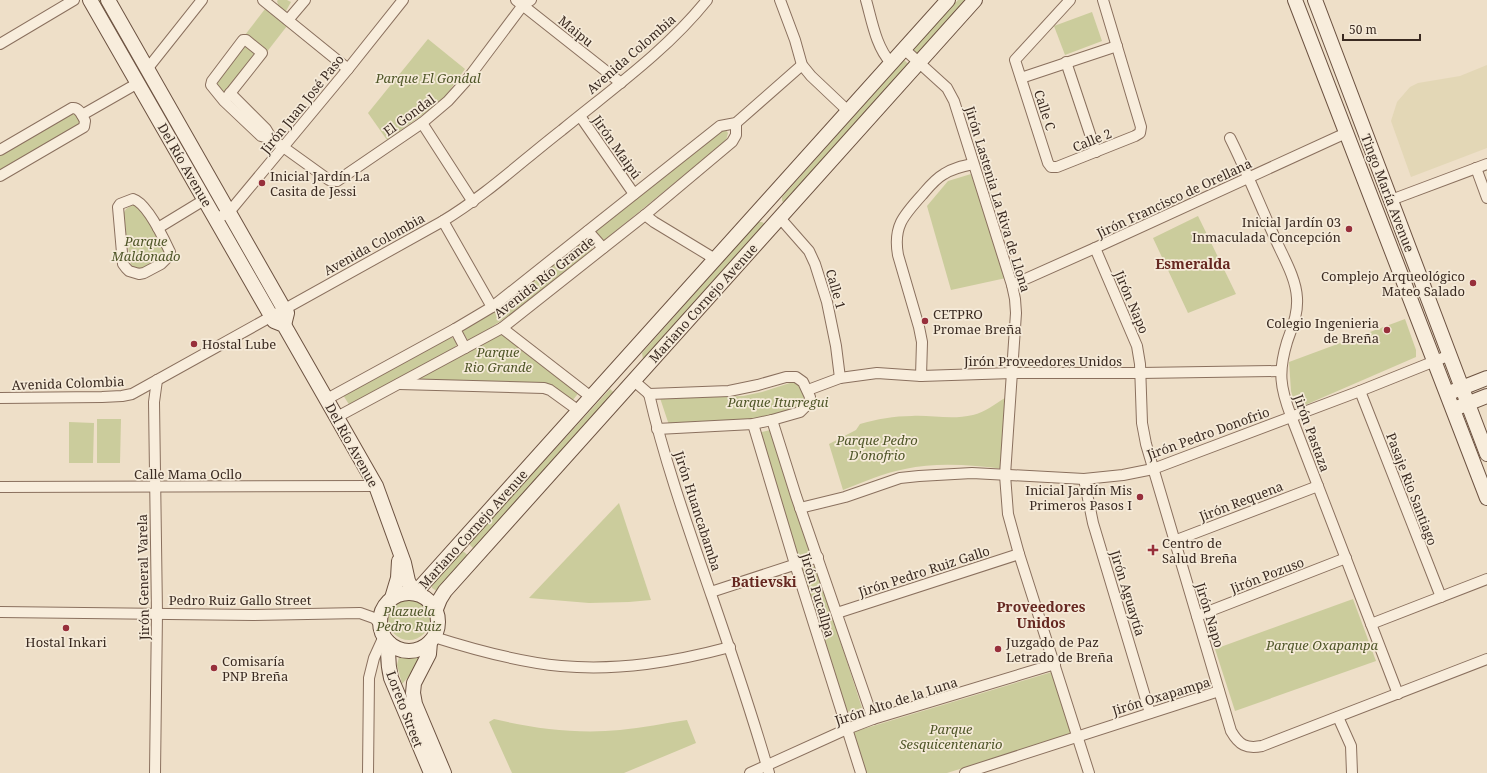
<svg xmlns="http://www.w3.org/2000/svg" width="1487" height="773" viewBox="0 0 1487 773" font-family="'Noto Serif',serif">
	<rect width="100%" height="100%" fill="#eedfc8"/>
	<polygon fill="#e3d7b6" points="1487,65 1487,148 1411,177 1391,121 1397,102 1410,87 1418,83 1460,76"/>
	<g fill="#cbcc9c">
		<polygon points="95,0 104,0 221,206 215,209"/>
		<polygon points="278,0 287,0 291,2 286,11 279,8 277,1"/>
		<polygon points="958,0 978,0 923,62 910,52"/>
		<polygon points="265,9 287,26 266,53 245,35"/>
		<polygon points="1092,12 1102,41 1065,55 1054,26"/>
		<polygon points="428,39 465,69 447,94 439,103 387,140 368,113"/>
		<polygon points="246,45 255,52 255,55 224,94 215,84"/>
		<polygon points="904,60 915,70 788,206 782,201 782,197"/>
		<polygon points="72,112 78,114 81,124 0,172 0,153"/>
		<polygon points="721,129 725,129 728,133 726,141 602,242 593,231"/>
		<polygon points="971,174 1006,278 951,290 927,206 948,181"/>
		<polygon points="135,203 139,205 170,253 148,270 134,271 131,266 123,214 126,209"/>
		<polygon points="1198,216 1236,294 1188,313 1153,238"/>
		<polygon points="758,222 762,222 769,227 645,371 642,353"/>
		<polygon points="585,240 593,250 517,310 469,342 461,329 498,307"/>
		<polygon points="1405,319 1416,350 1416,357 1296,409 1291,391 1289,362"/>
		<polygon points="500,332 580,391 573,400 549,384 419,381 417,378"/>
		<polygon points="450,336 454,339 457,344 455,347 350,406 343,395"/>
		<path d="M793,382C802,385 804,397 806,406L774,418L669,425L660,398L743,396L762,392Z"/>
		<polygon points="610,389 619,397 477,552 470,545 470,542"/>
		<path d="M1005,398L1004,469C971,465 937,462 905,469C884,473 863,482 843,490L829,444L856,430L860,424C877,419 894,416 912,416C932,415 952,420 973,415C985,412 995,404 1005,398Z"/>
		<polygon points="97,419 121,419 120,463 97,463"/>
		<polygon points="69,422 94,423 93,463 69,463"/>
		<polygon points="774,429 814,553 797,558 758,433"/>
		<polygon points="619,503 651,600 629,602 589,603 529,598"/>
		<polygon points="461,551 464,552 471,558 440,593 432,588 432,584"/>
		<polygon points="816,566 862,708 847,712 801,570"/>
		<circle cx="409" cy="619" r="21"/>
		<polygon points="1353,599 1376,661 1235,711 1215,649"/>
		<path d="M424,653L425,658L402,684L397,665L399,657C408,659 415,657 424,653Z"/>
		<polygon points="1052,672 1072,734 947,773 865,773 853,732"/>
		<path d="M494,719C535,729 578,734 620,730C642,728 665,723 687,720L696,743L624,773H512L489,722Z"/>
	</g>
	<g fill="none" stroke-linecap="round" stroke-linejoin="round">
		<defs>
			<g id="minor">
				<polyline points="263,0 348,69"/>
				<polyline points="516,0 621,83"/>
				<polyline points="780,0 795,40 802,65 811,76 848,111"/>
				<path d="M866,0C872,21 876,47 891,63"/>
				<polyline points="1070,0 1015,60 1048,163 1051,167 1057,167 1135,136 1140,133 1141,127 1103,0"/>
				<polyline points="288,20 305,0"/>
				<polyline points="0,44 74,0"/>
				<polyline points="904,49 947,88 954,101 1012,285 1015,299 1016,313 1005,475 1008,514 1019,554 1089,773"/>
				<polyline points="1066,62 1096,152"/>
				<polyline points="148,68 202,0"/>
				<polyline points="1021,78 1117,46"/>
				<polyline points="230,93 266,129 272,139"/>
				<polyline points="224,101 262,53 246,40 243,40 212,81 211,85 224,101 261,136 272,139 329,180 337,181 422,123 448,101 466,81 523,5 531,0"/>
				<polyline points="82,115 138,83"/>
				<polyline points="580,116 634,194"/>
				<polyline points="422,123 473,202"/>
				<path d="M1230,138C1246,170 1259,203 1274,236C1282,255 1296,277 1297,298C1298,315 1292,327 1287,342C1278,372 1280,387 1291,416L1398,694"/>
				<path d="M0,150L72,108C79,107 82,115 85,121L84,127L0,176"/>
				<polyline points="1476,168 1487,198"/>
				<path d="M133,199C147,203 164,239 170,252L169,256L161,264L144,273L139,274L129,271L126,268L123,264L118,207L120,204Z"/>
				<polyline points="1391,200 1487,164"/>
				<polyline points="645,215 654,222 715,259"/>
				<polyline points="780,218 809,251 815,264 827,302 836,346 840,378"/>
				<polyline points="216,219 229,212 235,205 348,69 403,0"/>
				<polyline points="443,221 492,307"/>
				<polyline points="158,228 204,200"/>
				<polyline points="588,231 603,248"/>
				<path d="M1095,248L1137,346L1140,364L1142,423L1146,444L1231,731C1239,745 1246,749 1262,746L1487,659"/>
				<polyline points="1012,285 1095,248 1346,133"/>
				<polyline points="502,328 591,397"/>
				<polyline points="455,329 465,348"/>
				<path d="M921,376L922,342L919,327L898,255C893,227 903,216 922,195C928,188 935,179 944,174C953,168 963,166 973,164"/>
				<polyline points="634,381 649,394"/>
				<polyline points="399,384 544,388 550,390 579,411"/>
				<polyline points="808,390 840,378 877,373 921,376 1012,373 1140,373 1280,371"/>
				<polyline points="1360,391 1441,597"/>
				<path d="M649,394C665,463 689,530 712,597C732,655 752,714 769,773"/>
				<polyline points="649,394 729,391 758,385 786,377 796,377 803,382 810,397 809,403 800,412 772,420 753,424 657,429"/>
				<path d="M0,398L102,397L122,396L132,394L443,221C486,195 522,161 562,130C612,89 666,51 707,0"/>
				<polyline points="327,399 455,329 492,307 720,126 736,123 802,65"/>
				<polyline points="337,417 502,328 645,215 732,142 736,135 736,123"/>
				<polyline points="772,420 796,496 873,719"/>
				<polyline points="753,424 795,564 861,773"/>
				<polyline points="1084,479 1093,523 1150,713"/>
				<polyline points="0,487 376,486"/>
				<polyline points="800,508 845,497 900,478 919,476 972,473 1084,479 1123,475 1153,469 1360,391 1450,355"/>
				<polyline points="1174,541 1318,486"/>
				<polyline points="711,592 818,557"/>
				<polyline points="0,612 253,615 360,613 374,618 380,624"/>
				<polyline points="837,613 1019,554"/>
				<polyline points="1197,616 1346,558"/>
				<polyline points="1371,624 1487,579"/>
				<path d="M434,637C475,650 518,662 561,666C619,671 674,662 730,647"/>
				<polyline points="1338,717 1351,746 1352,773"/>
				<polyline points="155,773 157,613 154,402 157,380"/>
				<polyline points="368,773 369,678 374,658 384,636"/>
				<polyline points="750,773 847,729 873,719 1055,664"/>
				<polyline points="965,773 1219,691"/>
			</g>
			<g id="secondary">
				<polyline points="90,0 274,321 284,325 376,486 404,563 408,581 414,593"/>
				<polyline points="108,0 284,309 287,313 284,325"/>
				<polyline points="1295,0 1487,498"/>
				<polyline points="1315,0 1487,454"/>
				<polyline points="1454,391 1487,378"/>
				<polyline points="1459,407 1487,396"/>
				<circle cx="409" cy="622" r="29"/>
				<polyline points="415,593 948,0"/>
				<polyline points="392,598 398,578 399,561"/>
				<polyline points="436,609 440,599 445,591 975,0"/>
				<polyline points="430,642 429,654 414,683 413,693 415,704 444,773"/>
				<path d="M389,643C387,656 388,665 391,678L431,773"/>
			</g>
		</defs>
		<use href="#minor" stroke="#8a705e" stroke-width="12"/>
		<use href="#secondary" stroke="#6c5241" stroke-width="16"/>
		<use href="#minor" stroke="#f8eddc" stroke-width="10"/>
		<use href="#secondary" stroke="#f8eddc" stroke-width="14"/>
	</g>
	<g fill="#972f3b" stroke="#f5ead8" stroke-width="1.5">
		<circle cx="262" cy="183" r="4"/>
		<circle cx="1349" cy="229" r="4"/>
		<circle cx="1473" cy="283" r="4"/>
		<circle cx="925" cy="321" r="4"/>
		<circle cx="1387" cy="330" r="4"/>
		<circle cx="194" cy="344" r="4"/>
		<circle cx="1140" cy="497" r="4"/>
		<path d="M1151 544h4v4h4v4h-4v4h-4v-4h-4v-4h4z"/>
		<circle cx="66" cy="628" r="4"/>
		<circle cx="998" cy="649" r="4"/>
		<circle cx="214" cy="668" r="4"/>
	</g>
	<g text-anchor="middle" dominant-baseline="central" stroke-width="3.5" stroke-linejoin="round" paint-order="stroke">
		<g font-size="13" fill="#3a2a21" stroke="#f5ead8">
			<text transform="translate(576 31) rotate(39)">Maipu</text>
			<text transform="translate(631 54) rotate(-41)">Avenida Colombia</text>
			<text transform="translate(302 104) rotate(-51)">Jirón Juan José Paso</text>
			<text transform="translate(1045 110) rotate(72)">Calle C</text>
			<text transform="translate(409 115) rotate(-36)">El Gondal</text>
			<text transform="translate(1092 140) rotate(-22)">Calle 2</text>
			<text transform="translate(617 147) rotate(55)">Jirón Maipú</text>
			<text transform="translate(185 165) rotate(60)">Del Río Avenue</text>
			<text transform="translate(1388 193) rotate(69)">Tingo María Avenue</text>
			<text transform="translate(1174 198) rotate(-25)">Jirón Francisco de Orellana</text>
			<text transform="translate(998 199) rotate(73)">Jirón Lastenia La Riva de Llona</text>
			<text transform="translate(374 244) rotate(-29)">Avenida Colombia</text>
			<text transform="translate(544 277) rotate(-38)">Avenida Río Grande</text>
			<text transform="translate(836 289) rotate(74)">Calle 1</text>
			<text transform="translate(1132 302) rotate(67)">Jirón Napo</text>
			<text transform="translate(703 303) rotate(-48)">Mariano Cornejo Avenue</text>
			<text x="1043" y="361">Jirón Proveedores Unidos</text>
			<text transform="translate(68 383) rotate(-2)">Avenida Colombia</text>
			<text transform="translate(1208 433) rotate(-20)">Jirón Pedro Donofrio</text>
			<text transform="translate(1312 433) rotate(70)">Jirón Pastaza</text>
			<text transform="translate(352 445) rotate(61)">Del Río Avenue</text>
			<text x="188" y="474">Calle Mama Ocllo</text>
			<text transform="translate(1412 489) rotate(69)">Pasaje Rio Santiago</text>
			<text transform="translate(1241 501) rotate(-21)">Jirón Requena</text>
			<text transform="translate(698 511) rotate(72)">Jirón Huancabamba</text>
			<text transform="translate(473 529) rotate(-48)">Mariano Cornejo Avenue</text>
			<text transform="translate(924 571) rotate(-18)">Jirón Pedro Ruiz Gallo</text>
			<text transform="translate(1267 575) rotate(-21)">Jirón Pozuso</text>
			<text transform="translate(143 577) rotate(-91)">Jirón General Varela</text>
			<text transform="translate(1128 593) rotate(73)">Jirón Aguaytía</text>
			<text transform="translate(818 595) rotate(73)">Jirón Pucallpa</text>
			<text x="240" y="600">Pedro Ruiz Gallo Street</text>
			<text transform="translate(1210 615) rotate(73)">Jirón Napo</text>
			<text transform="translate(1161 696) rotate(-17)">Jirón Oxapampa</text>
			<text transform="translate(896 701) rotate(-18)">Jirón Alto de la Luna</text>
			<text transform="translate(405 709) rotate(69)">Loreto Street</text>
		</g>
		<g font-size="13" font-style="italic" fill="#4f5628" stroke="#f5ead8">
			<text x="428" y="78">Parque El Gondal</text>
			<text x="146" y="241">Parque<tspan x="146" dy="15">Maldonado</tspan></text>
			<text x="498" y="352">Parque<tspan x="498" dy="15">Rio Grande</tspan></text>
			<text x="778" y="402">Parque Iturregui</text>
			<text x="877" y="440">Parque Pedro<tspan x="877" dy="15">D'onofrio</tspan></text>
			<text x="409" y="611">Plazuela<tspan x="409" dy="15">Pedro Ruiz</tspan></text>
			<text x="1322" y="645">Parque Oxapampa</text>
			<text x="951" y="729">Parque<tspan x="951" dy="15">Sesquicentenario</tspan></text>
		</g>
		<g font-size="13" fill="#3a2a21" stroke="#f5ead8" text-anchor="start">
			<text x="270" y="176">Inicial Jardín La<tspan x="270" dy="15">Casita de Jessi</tspan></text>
			<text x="1341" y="222" text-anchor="end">Inicial Jardín 03<tspan x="1341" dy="15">Inmaculada Concepción</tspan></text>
			<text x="1465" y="276" text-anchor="end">Complejo Arqueológico<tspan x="1465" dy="15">Mateo Salado</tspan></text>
			<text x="933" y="314">CETPRO<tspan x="933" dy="15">Promae Breña</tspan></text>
			<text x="1379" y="323" text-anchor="end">Colegio Ingenieria<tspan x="1379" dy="15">de Breña</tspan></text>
			<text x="202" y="344">Hostal Lube</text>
			<text x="1132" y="490" text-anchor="end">Inicial Jardín Mis<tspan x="1132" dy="15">Primeros Pasos I</tspan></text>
			<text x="1162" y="543">Centro de<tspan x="1162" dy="15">Salud Breña</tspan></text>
			<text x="66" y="642" text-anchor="middle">Hostal Inkari</text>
			<text x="1006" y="642">Juzgado de Paz<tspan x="1006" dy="15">Letrado de Breña</tspan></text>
			<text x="222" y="661">Comisaría<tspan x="222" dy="15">PNP Breña</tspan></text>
		</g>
		<g font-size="14" font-weight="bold" fill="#662821" stroke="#f5ead8">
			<text x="1193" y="263">Esmeralda</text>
			<text x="764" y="581">Batievski</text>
			<text x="1041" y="606">Proveedores<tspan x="1041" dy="16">Unidos</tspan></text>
		</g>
	</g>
	<path d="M1343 34v6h77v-6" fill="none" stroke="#3a2a21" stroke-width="2"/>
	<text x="1349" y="34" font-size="12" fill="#3a2a21" stroke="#f5ead8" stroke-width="3" paint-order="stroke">50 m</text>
</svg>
